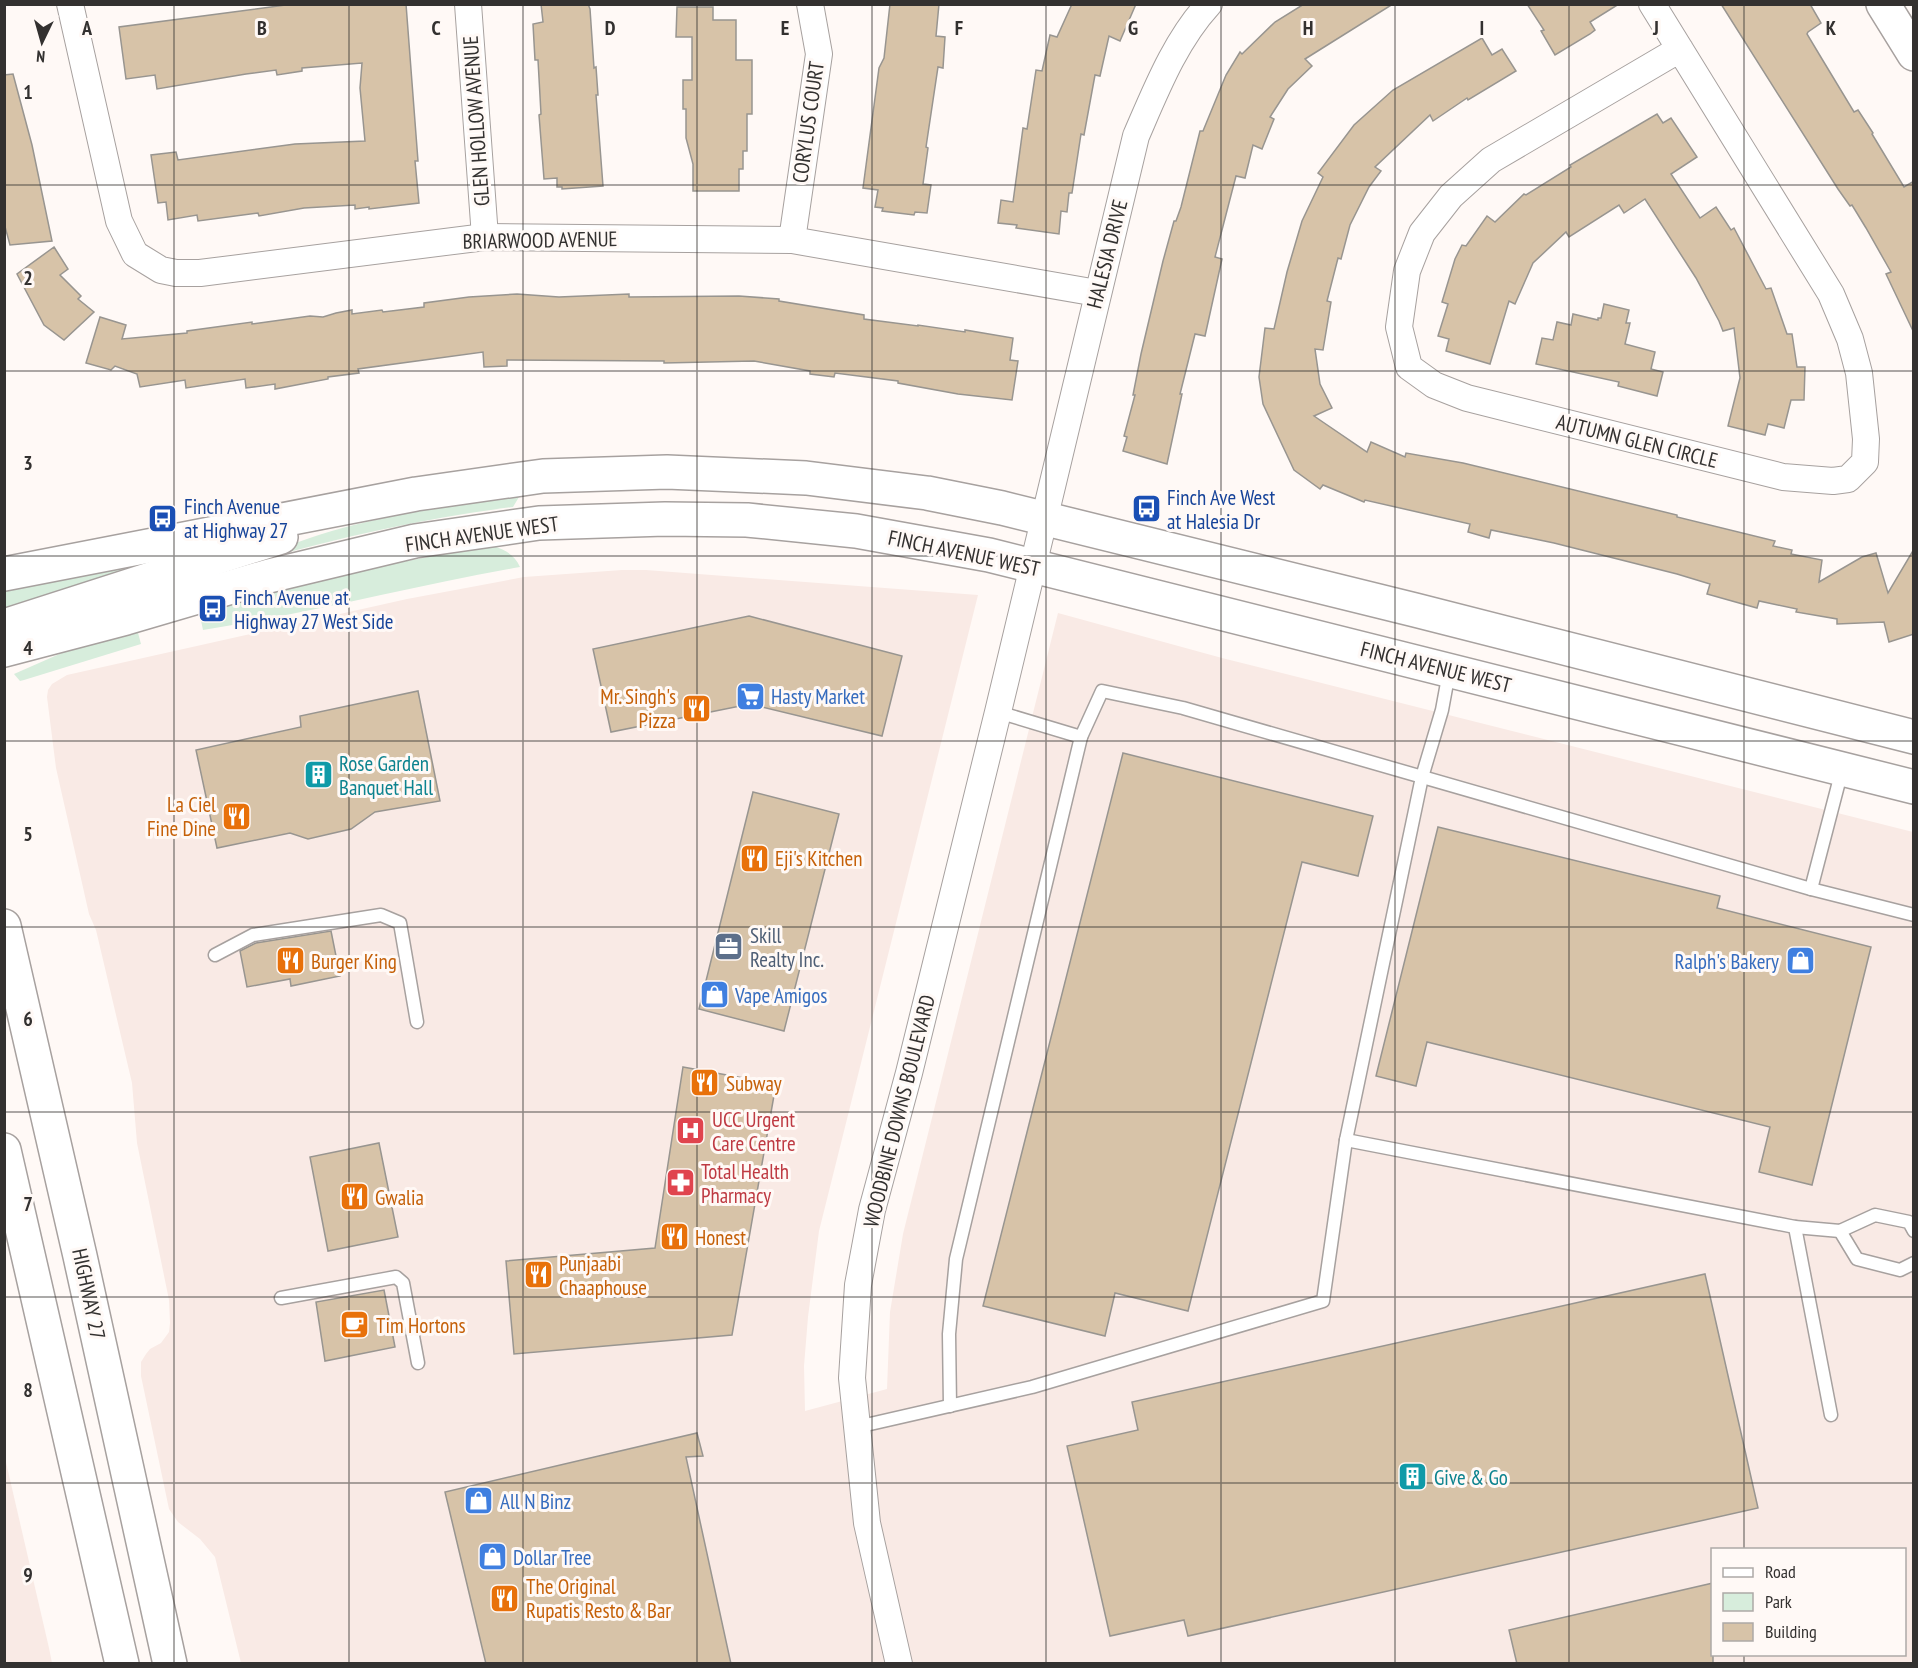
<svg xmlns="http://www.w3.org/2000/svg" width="1918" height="1668" viewBox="0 0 1918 1668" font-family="'PT Sans Narrow',sans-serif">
	<rect width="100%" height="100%" fill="#fff9f6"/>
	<g fill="#f9eae5" fill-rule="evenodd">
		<path d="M622,570H646L978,595L819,1231L808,1317L804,1366L805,1411L887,1389L890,1312L903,1234L1058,613L1222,658L1913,832V1663H241L215,1557L200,1539L178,1522L169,1509L141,1376V1362L146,1354L150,1349L161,1343L169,1332L170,1323L169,1300L137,1143L132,1083L96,930L89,914L56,768L47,697L48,690L52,684L67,675L407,599L524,577ZM1712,1550H1904V1654H1712Z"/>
		<polygon points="5,1458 49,1648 52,1663 5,1663"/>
	</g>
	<g fill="#d7eddc">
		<path d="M517,496L519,497L513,507C424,518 338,538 252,562C334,521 427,509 517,496Z"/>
		<path d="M494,546C505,550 515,555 520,567C414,586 310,613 203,630L199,611C296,586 394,560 494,546Z"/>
		<polygon points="202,547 5,614 4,590"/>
		<polygon points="137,629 141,644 24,680 20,681 14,674 64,652"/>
	</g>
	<g fill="#d7c3a8" stroke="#989590" stroke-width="1.5">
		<polygon points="293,4 406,4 418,161 415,161 419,203 369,209 369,207 355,209 355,205 304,208 259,216 258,213 198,221 197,215 168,220 166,202 158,203 151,155 176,152 178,160 295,144 365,141 360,88 362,63 302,68 302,71 277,75 276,70 246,74 157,89 155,75 126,79 119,27"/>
		<polygon points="541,4 588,4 590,9 594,68 596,67 598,95 596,95 603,186 562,189 562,187 557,187 557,178 544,179 539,115 541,114 538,60 535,60 533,24 543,22"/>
		<polygon points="890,4 939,4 936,36 945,37 943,68 938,67 926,147 928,148 923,184 931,185 927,213 915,212 914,215 882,211 883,208 875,207 878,190 863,188 879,68 884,58"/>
		<polygon points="1072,4 1136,4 1120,41 1109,36 1100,76 1095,75 1084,135 1081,134 1072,193 1069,193 1067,212 1061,211 1059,234 1016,228 1017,225 998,223 1001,200 1013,202 1023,128 1027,129 1036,70 1042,71 1050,35 1057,37"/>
		<polygon points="1304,4 1393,4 1305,59 1312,66 1288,89 1270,117 1274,119 1262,149 1253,145 1245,178 1236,176 1215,257 1222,259 1205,336 1195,334 1180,394 1182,394 1167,464 1123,451 1127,437 1124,436 1135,395 1133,395 1141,354 1163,261 1174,221 1176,221 1181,207 1200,131 1203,131 1226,75 1240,52 1242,54 1275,22"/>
		<polygon points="1527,4 1619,4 1590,22 1595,30 1590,34 1555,55 1541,31 1544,30"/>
		<polygon points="1721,4 1810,4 1821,23 1808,32 1807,34 1822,59 1854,112 1858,110 1873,133 1872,134 1904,187 1914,181 1914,333 1886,274 1891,272 1866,228 1852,205 1850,206 1838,189"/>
		<polygon points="677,7 713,7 713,20 736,20 736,60 752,60 752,114 747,114 747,151 743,151 743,169 739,169 739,191 693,191 693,164 686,138 686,109 683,109 683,80 692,80 692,37 676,37"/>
		<polygon points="1482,38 1492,55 1502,49 1516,71 1468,100 1467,98 1433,121 1430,115 1375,167 1381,171 1369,187 1350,225 1341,259 1338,258 1327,301 1331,302 1323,350 1315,349 1320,384 1332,408 1314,416 1367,452 1371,442 1405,457 1406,453 1463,463 1677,515 1677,517 1775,541 1773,546 1792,550 1791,554 1822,560 1819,582 1862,557 1876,553 1888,593 1914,549 1914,634 1889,642 1884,622 1837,624 1837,619 1796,612 1797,609 1759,601 1757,608 1707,594 1710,584 1677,574 1554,543 1491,530 1489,538 1468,532 1470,524 1365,500 1364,502 1323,485 1320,489 1294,470 1263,404 1259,377 1265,328 1274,329 1287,272 1302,221 1323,177 1318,173 1354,125 1393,90"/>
		<polygon points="13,74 32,145 52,241 10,245 4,223 4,75"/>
		<polygon points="1657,114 1663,123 1671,118 1697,157 1671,174 1700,218 1716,207 1731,230 1734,228 1766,289 1771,288 1787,334 1792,334 1797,367 1805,367 1804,400 1791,400 1784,428 1768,424 1765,435 1728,426 1740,378 1734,328 1723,331 1719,321 1696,278 1645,199 1624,213 1619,205 1569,237 1566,232 1533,263 1515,304 1509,301 1490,364 1446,351 1449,339 1438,336 1448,304 1442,302 1455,259 1462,245 1466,246 1487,216 1495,222 1524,194 1526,195 1571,167 1570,165"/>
		<polygon points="54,247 68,269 60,275 81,296 78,299 94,312 64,340 44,325 17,274"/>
		<polygon points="517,294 559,297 629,294 629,297 739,296 779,299 779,301 864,315 864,319 918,326 918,325 965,332 965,330 1013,338 1010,360 1018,361 1012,400 958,394 898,383 898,381 835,373 834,377 810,374 810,371 754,361 664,363 664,361 507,360 507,366 484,367 483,352 358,369 359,373 328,377 328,379 275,389 275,384 246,388 245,379 186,388 185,380 140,387 137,374 115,366 111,370 86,363 100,317 126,325 122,339 187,333 187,331 252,322 252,324 310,316 323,317 336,313 352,310 352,314 382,310 383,312 424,307 424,303 469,297"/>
		<polygon points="1604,304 1629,310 1626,323 1630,323 1625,344 1655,352 1651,369 1663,372 1657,396 1618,386 1619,382 1536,364 1542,338 1553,340 1557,322 1571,325 1573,314 1598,320 1598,318 1601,318"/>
		<polygon points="749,616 902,656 882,736 750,704 611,732 593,649"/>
		<polygon points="418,691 440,801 375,812 351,829 308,839 290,833 217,848 196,750 301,727 300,716"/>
		<polygon points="1123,753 1373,816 1358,876 1302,862 1188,1311 1115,1293 1105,1336 983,1306"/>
		<polygon points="753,792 839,814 784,1031 699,1009"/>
		<polygon points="1438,827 1720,896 1717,908 1871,947 1812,1185 1759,1172 1770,1127 1427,1042 1416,1086 1376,1076"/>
		<polygon points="331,931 340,976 291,986 290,979 247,987 240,951 256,943"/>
		<polygon points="683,1067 776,1084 732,1335 514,1354 506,1261 655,1248"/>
		<polygon points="379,1143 398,1237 328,1251 310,1157"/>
		<polygon points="1705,1274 1758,1508 1188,1636 1184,1620 1110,1636 1067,1446 1138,1430 1132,1402"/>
		<polygon points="384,1290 395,1347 325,1361 316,1302"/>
		<polygon points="697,1433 703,1456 686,1457 731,1664 486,1664 445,1492"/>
		<polygon points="1713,1583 1713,1664 1517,1664 1509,1630"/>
	</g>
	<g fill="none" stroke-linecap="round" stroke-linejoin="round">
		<defs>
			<g id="lane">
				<polyline points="1449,672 1442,710 1422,777 1346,1140 1795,1227 1840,1231 1875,1215 1909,1222 1914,1231"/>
				<polyline points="998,712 1081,737"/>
				<polyline points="1811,889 1842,770"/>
				<polyline points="215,955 253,935 381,915 400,923 417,1022"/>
				<polyline points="1795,1227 1831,1415"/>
				<polyline points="1840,1231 1857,1259 1900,1270 1914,1263"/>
				<polyline points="281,1298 396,1277 403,1283 418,1363"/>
				<polyline points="950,1406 949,1334 956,1259 1081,737 1102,691 1183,708 1811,889 1914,915"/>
				<polyline points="857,1427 1032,1387 1323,1301 1346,1140"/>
			</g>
			<g id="street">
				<polyline points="70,4 119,221 135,254 161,270 176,273 200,273 485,237 792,240 1097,293"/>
				<polyline points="468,4 485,237"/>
				<polyline points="1652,4 1831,294 1850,339 1859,373 1866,439 1865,462 1848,479 1833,481 1783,477 1467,398 1434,385 1409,367 1399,327 1407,271 1422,233 1451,196 1491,160 1680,49"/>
				<polyline points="792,240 819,54 810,4"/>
				<path d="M899,1664L867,1523L852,1378L858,1285L872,1210L909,1073L998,712L1136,136C1156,90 1175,41 1209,4"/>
			</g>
			<g id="secondary">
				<polyline points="1883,4 1914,54"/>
				<polyline points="4,574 416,494 543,476 667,472 806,478 927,493 1002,508 1415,610 1914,737"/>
				<polyline points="4,626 281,537"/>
				<polyline points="4,650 126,618 269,576 415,541 539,523 665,519 747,520 856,531 989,555 1914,787"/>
			</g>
			<g id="primary">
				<polyline points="4,926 80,1256 170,1664"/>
				<polyline points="4,1150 122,1664"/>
			</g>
		</defs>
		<use href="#lane" stroke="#a7a19f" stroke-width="15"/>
		<use href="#street" stroke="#a7a19f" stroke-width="28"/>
		<use href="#secondary" stroke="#a7a19f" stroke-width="36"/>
		<use href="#primary" stroke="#a7a19f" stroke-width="36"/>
		<use href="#lane" stroke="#fff" stroke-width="12"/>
		<use href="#street" stroke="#fff" stroke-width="26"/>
		<use href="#secondary" stroke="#fff" stroke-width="33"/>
		<use href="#primary" stroke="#fff" stroke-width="33"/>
	</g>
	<path fill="none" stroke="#333130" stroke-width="1.5" stroke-opacity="0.55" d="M174,4V1664M349,4V1664M523,4V1664M697,4V1664M872,4V1664M1046,4V1664M1221,4V1664M1395,4V1664M1569,4V1664M1744,4V1550M4,185H1914M4,371H1914M4,556H1914M4,741H1914M4,927H1914M4,1112H1914M4,1297H1914M4,1483H1914M1744,1654V1664"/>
	<defs>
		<symbol id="bus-square" viewBox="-11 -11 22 22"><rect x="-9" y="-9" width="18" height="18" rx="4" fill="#1a4fb4" stroke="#fff9f6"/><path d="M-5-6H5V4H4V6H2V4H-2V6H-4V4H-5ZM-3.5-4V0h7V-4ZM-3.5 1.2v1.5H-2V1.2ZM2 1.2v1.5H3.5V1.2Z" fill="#fff"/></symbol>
		<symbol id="supermarket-square" viewBox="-11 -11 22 22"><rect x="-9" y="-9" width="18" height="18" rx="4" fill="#3f7fe0" stroke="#fff9f6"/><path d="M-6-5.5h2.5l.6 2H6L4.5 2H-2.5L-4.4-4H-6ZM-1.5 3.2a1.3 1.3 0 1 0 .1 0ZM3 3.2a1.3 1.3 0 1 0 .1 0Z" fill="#fff"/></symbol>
		<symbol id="restaurant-square" viewBox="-11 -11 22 22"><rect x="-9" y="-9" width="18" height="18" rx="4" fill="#e8710a" stroke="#fff9f6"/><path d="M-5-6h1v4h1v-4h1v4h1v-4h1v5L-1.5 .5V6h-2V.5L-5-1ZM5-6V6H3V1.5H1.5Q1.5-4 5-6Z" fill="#fff"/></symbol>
		<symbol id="building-square" viewBox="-11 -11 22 22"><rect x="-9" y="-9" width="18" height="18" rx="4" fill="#0f9aa8" stroke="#fff9f6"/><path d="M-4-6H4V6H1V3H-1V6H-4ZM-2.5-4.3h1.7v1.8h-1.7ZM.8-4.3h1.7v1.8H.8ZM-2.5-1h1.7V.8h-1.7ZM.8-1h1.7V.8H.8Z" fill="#fff"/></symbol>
		<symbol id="office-square" viewBox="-11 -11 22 22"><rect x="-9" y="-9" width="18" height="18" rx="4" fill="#5c6f8a" stroke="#fff9f6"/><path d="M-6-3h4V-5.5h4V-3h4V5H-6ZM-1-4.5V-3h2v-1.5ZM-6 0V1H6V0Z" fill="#fff"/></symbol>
		<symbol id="shop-square" viewBox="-11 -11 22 22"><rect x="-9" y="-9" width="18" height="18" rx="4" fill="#3f7fe0" stroke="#fff9f6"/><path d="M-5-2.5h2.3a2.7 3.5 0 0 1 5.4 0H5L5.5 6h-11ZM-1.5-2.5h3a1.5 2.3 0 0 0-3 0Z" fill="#fff"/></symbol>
		<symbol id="hospital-square" viewBox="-11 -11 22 22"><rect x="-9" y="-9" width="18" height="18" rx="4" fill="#e0444e" stroke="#fff9f6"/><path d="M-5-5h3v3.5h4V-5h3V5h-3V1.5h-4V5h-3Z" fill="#fff"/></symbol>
		<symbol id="pharmacy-square" viewBox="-11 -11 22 22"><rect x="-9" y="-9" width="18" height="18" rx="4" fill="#e0444e" stroke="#fff9f6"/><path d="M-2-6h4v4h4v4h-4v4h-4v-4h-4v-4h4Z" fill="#fff"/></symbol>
		<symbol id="cafe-square" viewBox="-11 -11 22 22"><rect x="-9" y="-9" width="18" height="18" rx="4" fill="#e8710a" stroke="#fff9f6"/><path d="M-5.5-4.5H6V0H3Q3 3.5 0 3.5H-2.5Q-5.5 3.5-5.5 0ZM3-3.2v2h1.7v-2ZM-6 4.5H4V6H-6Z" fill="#fff"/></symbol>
	</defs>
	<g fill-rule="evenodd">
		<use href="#bus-square" x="1130" y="492" width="33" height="33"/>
		<use href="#bus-square" x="146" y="502" width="33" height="33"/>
		<use href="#bus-square" x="196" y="592" width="33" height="33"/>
		<use href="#supermarket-square" x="734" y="680" width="33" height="33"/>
		<use href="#restaurant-square" x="680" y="692" width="33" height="33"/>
		<use href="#building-square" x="302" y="758" width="33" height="33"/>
		<use href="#restaurant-square" x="220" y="800" width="33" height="33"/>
		<use href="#restaurant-square" x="738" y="842" width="33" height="33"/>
		<use href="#office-square" x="712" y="930" width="33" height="33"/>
		<use href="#restaurant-square" x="274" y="944" width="33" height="33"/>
		<use href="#shop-square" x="1784" y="944" width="33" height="33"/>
		<use href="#shop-square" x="698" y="978" width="33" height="33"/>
		<use href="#restaurant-square" x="688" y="1066" width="33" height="33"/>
		<use href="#hospital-square" x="674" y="1114" width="33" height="33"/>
		<use href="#pharmacy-square" x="664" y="1166" width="33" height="33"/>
		<use href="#restaurant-square" x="338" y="1180" width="33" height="33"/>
		<use href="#restaurant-square" x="658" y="1220" width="33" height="33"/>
		<use href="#restaurant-square" x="522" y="1258" width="33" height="33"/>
		<use href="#cafe-square" x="338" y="1308" width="33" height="33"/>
		<use href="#building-square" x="1396" y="1460" width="33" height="33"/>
		<use href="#shop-square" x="462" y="1484" width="33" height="33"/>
		<use href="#shop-square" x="476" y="1540" width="33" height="33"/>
		<use href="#restaurant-square" x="488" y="1582" width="33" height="33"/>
	</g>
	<g text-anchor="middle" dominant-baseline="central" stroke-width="6" stroke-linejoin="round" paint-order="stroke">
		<g font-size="21" fill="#333130" stroke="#fff9f6">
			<text transform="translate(476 121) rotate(-94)">GLEN HOLLOW AVENUE</text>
			<text transform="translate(808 122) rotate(-82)">CORYLUS COURT</text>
			<text transform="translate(540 240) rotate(-1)">BRIARWOOD AVENUE</text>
			<text transform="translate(1107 254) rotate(-76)">HALESIA DRIVE</text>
			<text transform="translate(1637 441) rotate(14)">AUTUMN GLEN CIRCLE</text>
			<text transform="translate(482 534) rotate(-8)">FINCH AVENUE WEST</text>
			<text transform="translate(964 553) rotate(12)">FINCH AVENUE WEST</text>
			<text transform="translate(1436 667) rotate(14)">FINCH AVENUE WEST</text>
			<text transform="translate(899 1111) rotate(-76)">WOODBINE DOWNS BOULEVARD</text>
			<text transform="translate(89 1294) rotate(78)">HIGHWAY 27</text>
		</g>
		<g font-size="21" fill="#164399" stroke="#fff9f6" text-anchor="start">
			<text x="1167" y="497">Finch Ave West<tspan x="1167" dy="24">at Halesia Dr</tspan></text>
			<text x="184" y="506">Finch Avenue<tspan x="184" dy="24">at Highway 27</tspan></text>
			<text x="234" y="597">Finch Avenue at<tspan x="234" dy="24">Highway 27 West Side</tspan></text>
		</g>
		<g font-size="21" fill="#c56008" stroke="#fff9f6" text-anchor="start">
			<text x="676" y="696" text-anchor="end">Mr. Singh's<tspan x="676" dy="24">Pizza</tspan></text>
			<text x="216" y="804" text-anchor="end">La Ciel<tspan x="216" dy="24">Fine Dine</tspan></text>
			<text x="775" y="858">Eji's Kitchen</text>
			<text x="311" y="961">Burger King</text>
			<text x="726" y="1083">Subway</text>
			<text x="375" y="1197">Gwalia</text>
			<text x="695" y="1237">Honest</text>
			<text x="559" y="1263">Punjaabi<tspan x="559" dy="24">Chaaphouse</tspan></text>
			<text x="376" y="1325">Tim Hortons</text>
			<text x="526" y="1586">The Original<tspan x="526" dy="24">Rupatis Resto &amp; Bar</tspan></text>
		</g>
		<g font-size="21" fill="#366cbe" stroke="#fff9f6" text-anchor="start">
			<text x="771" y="696">Hasty Market</text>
			<text x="1779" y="961" text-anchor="end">Ralph's Bakery</text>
			<text x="735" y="995">Vape Amigos</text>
			<text x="500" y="1501">All N Binz</text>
			<text x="513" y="1557">Dollar Tree</text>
		</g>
		<g font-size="21" fill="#0d838f" stroke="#fff9f6" text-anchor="start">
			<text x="339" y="763">Rose Garden<tspan x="339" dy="24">Banquet Hall</tspan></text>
			<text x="1434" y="1477">Give &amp; Go</text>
		</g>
		<g font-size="21" fill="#4e5e75" stroke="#fff9f6" text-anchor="start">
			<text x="750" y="935">Skill<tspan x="750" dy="24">Realty Inc.</tspan></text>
		</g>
		<g font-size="21" fill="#be3a42" stroke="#fff9f6" text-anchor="start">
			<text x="712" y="1119">UCC Urgent<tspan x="712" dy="24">Care Centre</tspan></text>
			<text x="701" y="1171">Total Health<tspan x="701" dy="24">Pharmacy</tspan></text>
		</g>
	</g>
	<g font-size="20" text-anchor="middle" font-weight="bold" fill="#333130" stroke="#fff9f6" stroke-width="6" stroke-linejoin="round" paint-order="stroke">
		<text x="87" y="35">A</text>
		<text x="262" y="35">B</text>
		<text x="436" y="35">C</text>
		<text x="610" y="35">D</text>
		<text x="785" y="35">E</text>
		<text x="959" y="35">F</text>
		<text x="1133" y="35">G</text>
		<text x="1308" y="35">H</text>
		<text x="1482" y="35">I</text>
		<text x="1656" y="35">J</text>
		<text x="1831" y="35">K</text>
		<text x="28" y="99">1</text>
		<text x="28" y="285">2</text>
		<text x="28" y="470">3</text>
		<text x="28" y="655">4</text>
		<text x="28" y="841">5</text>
		<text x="28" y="1026">6</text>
		<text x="28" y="1211">7</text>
		<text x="28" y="1397">8</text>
		<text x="28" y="1582">9</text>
	</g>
	<rect width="1918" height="1668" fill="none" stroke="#333130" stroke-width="12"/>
	<rect x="1711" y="1548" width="195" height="108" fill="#fff9f6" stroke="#ada9a7" stroke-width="1.5"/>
	<rect x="1723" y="1568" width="30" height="9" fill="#ffffff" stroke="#ada9a7" stroke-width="1.5"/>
	<text x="1765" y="1578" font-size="18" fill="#333130">Road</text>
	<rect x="1723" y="1593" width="30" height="18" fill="#d7eddc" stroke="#ada9a7" stroke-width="1.5"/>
	<text x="1765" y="1608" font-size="18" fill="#333130">Park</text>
	<rect x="1723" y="1623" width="30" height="18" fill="#d7c3a8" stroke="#ada9a7" stroke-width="1.5"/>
	<text x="1765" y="1638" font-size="18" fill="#333130">Building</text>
	<g transform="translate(42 42) rotate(185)" stroke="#fff9f6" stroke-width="4.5" paint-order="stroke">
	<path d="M0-4.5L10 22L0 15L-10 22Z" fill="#333130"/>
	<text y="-9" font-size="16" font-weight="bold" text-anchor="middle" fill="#333130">N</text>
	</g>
</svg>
